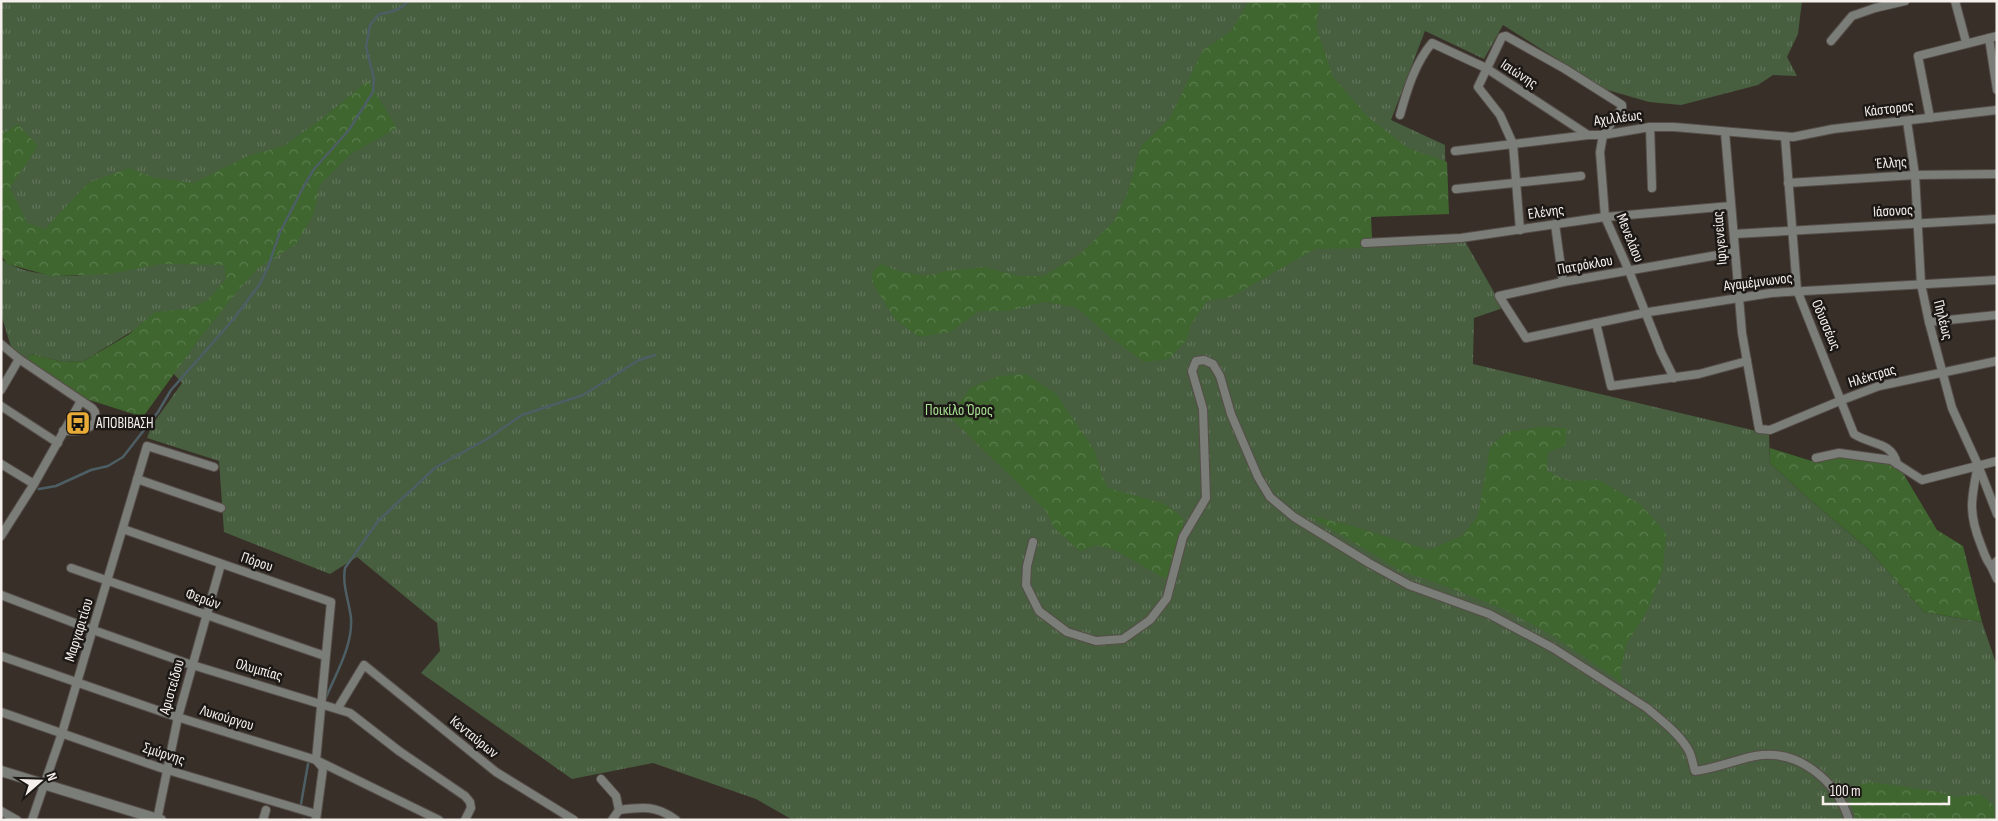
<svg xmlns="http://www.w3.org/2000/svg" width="1998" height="821" viewBox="0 0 1998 821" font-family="'Sofia Sans Condensed',sans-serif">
	<defs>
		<pattern id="grass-tufts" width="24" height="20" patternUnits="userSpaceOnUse" patternTransform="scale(1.25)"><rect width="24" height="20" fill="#475e3f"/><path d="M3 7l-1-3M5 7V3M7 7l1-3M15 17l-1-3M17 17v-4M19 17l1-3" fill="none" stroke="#62755b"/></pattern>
		<pattern id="forest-crowns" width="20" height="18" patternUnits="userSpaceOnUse" patternTransform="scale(1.25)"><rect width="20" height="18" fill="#3f662f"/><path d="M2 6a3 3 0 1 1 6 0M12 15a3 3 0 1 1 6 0" fill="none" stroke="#5b7c4d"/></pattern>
	</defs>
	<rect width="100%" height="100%" fill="#382f29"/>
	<path fill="url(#grass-tufts)" d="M1,1H1802L1798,34L1787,57L1797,76L1773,75L1758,85L1681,105L1649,102L1604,89L1503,25L1484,59L1425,31L1391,120L1445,145L1446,212L1369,215L1370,245L1372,238L1462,236L1503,308L1474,318L1473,364L1769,434L1770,463L1808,498L1867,548L1924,612L1982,622L1997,666V820H793L756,799L653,763L572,779L421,673L440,651L437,623L357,557L330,574L224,532L219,461L147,438L152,425L182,383L134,330L84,361L63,362L31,354L26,360L11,347L1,314V259C20,274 60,277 83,275L1,253Z"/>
	<g fill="url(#forest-crowns)">
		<polygon points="1249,1 1320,1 1316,27 1333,77 1369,118 1408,148 1447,162 1449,214 1371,217 1372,238 1369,248 1315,249 1231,297 1207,301 1190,326 1187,340 1168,359 1144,362 1110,337 1076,307 1045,302 1007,311 979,311 950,332 919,337 895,319 873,284 872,273 881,264 898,271 926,276 947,271 985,267 1019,276 1044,276 1080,254 1114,221 1127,195 1141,146 1170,118 1203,50 1231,31"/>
		<polygon points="368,81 397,128 351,154 319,186 314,214 296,244 258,268 241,287 199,339 143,417 83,398 26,360 31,354 63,362 84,361 128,335 155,312 187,309 207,301 226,279 224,265 161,264 110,274 51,276 7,264 1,255 1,135 18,124 38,146 10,188 27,223 45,229 88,183 129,168 152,177 193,183 250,155 284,146 319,121"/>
		<polygon points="1026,374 1056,394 1095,451 1101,473 1108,488 1165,504 1183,518 1183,529 1166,579 1115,550 1096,545 1080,551 1054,528 1046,511 950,417 970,388 999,376"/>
		<polygon points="1542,427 1567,428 1565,446 1548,452 1547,471 1568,481 1599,480 1640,504 1666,533 1663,569 1647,611 1626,645 1620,673 1623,683 1552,635 1505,610 1456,590 1401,571 1308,515 1349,525 1429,550 1462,536 1478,516 1490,447 1507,432"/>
		<polygon points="1770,448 1818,463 1836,456 1890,463 1900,468 1937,530 1963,546 1982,622 1924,612 1867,548 1808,498 1770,463"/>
		<polygon points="1871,782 1934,791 1957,797 1980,794 1994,806 1994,820 1856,820 1848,788"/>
	</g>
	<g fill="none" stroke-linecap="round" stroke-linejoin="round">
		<g stroke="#4d5f64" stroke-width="2.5">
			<path d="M39,489L56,486L91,470L108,466L123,457L158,412L171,390L232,321L260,284L268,267L280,232L304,186L314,169L349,130L373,92L374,79L366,47L370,25L379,14C391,12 400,11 408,1"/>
			<path d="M325,700C335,675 353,646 351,618C349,601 342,585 345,568L378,521L436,467L487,439L522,415L583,395L639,360L655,355"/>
			<polyline points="301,804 308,764"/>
			<polyline points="304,819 304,820"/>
		</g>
		<defs>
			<g id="minor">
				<polyline points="1955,1 1966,42"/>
				<polyline points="1989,38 1997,90"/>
				<polyline points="1831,41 1852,16 1875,8 1905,1"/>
				<path d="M1400,115C1407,90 1415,63 1432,43L1486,68L1588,135"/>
				<polyline points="1930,118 1918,56 1997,36"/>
				<polyline points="1907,121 1915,175 1921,284 1929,322 1952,408 1978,465 1997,514"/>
				<polyline points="1650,127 1652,188"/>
				<polyline points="1725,132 1742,333 1759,429 1770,430 1842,400 1879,386 1997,361"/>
				<path d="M1785,137L1797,290L1854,434C1870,445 1892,441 1897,464"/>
				<polyline points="1455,151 1588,135 1603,135 1650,127 1674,127 1793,137 1833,129 1997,110"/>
				<polyline points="1788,183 1915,175 1997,174"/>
				<polyline points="1456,189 1581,176"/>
				<polyline points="1555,224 1563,282"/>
				<polyline points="1520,230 1513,144 1500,115 1478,87 1502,37 1506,36 1565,69 1622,105 1622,108 1603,135 1600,152 1605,217 1629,271 1661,352 1674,378"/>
				<polyline points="1734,234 1997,219"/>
				<polyline points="1365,243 1461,238 1605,217 1731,206"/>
				<polyline points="1735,252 1563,282 1499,296 1526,338 1649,312 1771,293 1997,280"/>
				<polyline points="1929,322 1997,315"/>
				<polyline points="1596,323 1611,386 1699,374 1747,361"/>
				<path d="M1,344L19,359L92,408L95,412L96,421C87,432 76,431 63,431"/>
				<polyline points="1,390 19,359"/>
				<polyline points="1,406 58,443"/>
				<polyline points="1816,458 1839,453 1891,460 1922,480 1997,461"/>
				<polyline points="1,464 34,484"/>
				<path d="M1978,465C1971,499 1968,513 1981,545C1984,553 1986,560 1991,566"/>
				<polyline points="137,479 221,508"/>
				<polyline points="123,529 331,602 316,760 323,768 316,820"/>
				<polyline points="1,536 34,484 81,401"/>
				<path d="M1033,542L1027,566L1026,585L1039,611L1067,632L1096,641L1123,639L1150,620L1167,598L1183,537L1206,498L1203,409L1192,371L1196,361L1204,360L1213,364L1220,376L1231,414L1258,477L1270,497L1294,517L1369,563L1409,585L1489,614L1553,648L1647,708C1662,721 1680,734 1689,751C1692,757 1693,765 1695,771C1717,768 1735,760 1755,756C1798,748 1837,781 1849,820"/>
				<polyline points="1997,561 1991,566 1997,579"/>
				<polyline points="71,568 325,656"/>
				<polyline points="1,595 93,630 189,664 350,713 399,751 465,796 470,802 471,808 465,820"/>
				<polyline points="1,656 174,716 316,760 439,820"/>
				<polyline points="338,708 364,665 496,772 574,820"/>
				<polyline points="1,712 161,768 316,814"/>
				<polyline points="601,779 616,796 619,810"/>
				<polyline points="1,811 17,820"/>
				<polyline points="32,820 62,733 147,446 214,467"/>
				<polyline points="157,820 178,717 221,564"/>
				<polyline points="263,820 266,810"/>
				<path d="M612,820L619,810C642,807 656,805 676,820"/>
			</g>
			<polyline id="tertiary" points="1,771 161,820"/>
		</defs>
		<use href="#minor" stroke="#564e48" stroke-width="10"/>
		<use href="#tertiary" stroke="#564e48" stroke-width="12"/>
		<use href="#minor" stroke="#7b7d79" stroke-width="8"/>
		<use href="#tertiary" stroke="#7b7d79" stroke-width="10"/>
	</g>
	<defs>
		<symbol id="bus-square" viewBox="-11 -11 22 22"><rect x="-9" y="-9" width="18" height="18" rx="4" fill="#e8ab37" stroke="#1c1815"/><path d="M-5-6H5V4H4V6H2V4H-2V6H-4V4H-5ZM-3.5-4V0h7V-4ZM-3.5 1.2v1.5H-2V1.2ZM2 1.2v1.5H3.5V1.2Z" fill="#111"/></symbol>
	</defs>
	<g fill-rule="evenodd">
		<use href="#bus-square" x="64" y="409" width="28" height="28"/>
	</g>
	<g text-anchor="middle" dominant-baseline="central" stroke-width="5" stroke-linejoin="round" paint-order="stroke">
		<g font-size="15" fill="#f6f0ed" stroke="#1c1815">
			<text transform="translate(1519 74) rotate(33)">Ισιώνης</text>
			<text transform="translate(1889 109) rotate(-7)">Κάστορος</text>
			<text transform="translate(1618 118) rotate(-7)">Αχιλλέως</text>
			<text transform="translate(1891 163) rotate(-4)">Έλλης</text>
			<text transform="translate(1893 211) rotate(-3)">Ιάσονος</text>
			<text transform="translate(1546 212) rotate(-8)">Ελένης</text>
			<text transform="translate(1630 238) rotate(68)">Μενελάου</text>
			<text transform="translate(1720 238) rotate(-95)">Ιφιγενείας</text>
			<text transform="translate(1585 265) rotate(-10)">Πατρόκλου</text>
			<text transform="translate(1758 282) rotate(-7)">Αγαμέμνωνος</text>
			<text transform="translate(1943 320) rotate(76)">Πηλέως</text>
			<text transform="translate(1826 325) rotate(67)">Οδυσσέως</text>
			<text transform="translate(1872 376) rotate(-17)">Ηλέκτρας</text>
			<text transform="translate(257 562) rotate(19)">Πόρου</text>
			<text transform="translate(203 599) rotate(19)">Φερών</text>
			<text transform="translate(79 630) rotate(-73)">Μαργαριτίου</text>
			<text transform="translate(259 670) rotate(16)">Ολυμπίας</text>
			<text transform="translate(172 687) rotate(-74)">Αριστείδου</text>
			<text transform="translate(227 718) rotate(17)">Λυκούργου</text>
			<text transform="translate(474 737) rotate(39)">Κενταύρων</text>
			<text transform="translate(164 754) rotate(18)">Σμύρνης</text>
		</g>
		<g font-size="15" fill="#a8e292" stroke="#1c1815">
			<text x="959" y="410">Ποικίλο Όρος</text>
		</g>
		<g font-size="15" fill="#f6f0ed" stroke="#1c1815" text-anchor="start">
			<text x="96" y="423">ΑΠΟΒΙΒΑΣΗ</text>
		</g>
	</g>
	<rect width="1998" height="821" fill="none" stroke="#f6f0ed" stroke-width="5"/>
	<g transform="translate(40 781) rotate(70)" stroke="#1c1815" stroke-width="4" paint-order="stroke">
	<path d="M0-4L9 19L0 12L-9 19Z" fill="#f6f0ed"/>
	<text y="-8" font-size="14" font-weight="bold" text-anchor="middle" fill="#f6f0ed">N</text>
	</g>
	<path d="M1823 796v8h126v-8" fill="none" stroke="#f6f0ed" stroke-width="2.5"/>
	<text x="1830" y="796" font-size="15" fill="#f6f0ed" stroke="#1c1815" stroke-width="4" paint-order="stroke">100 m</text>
</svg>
